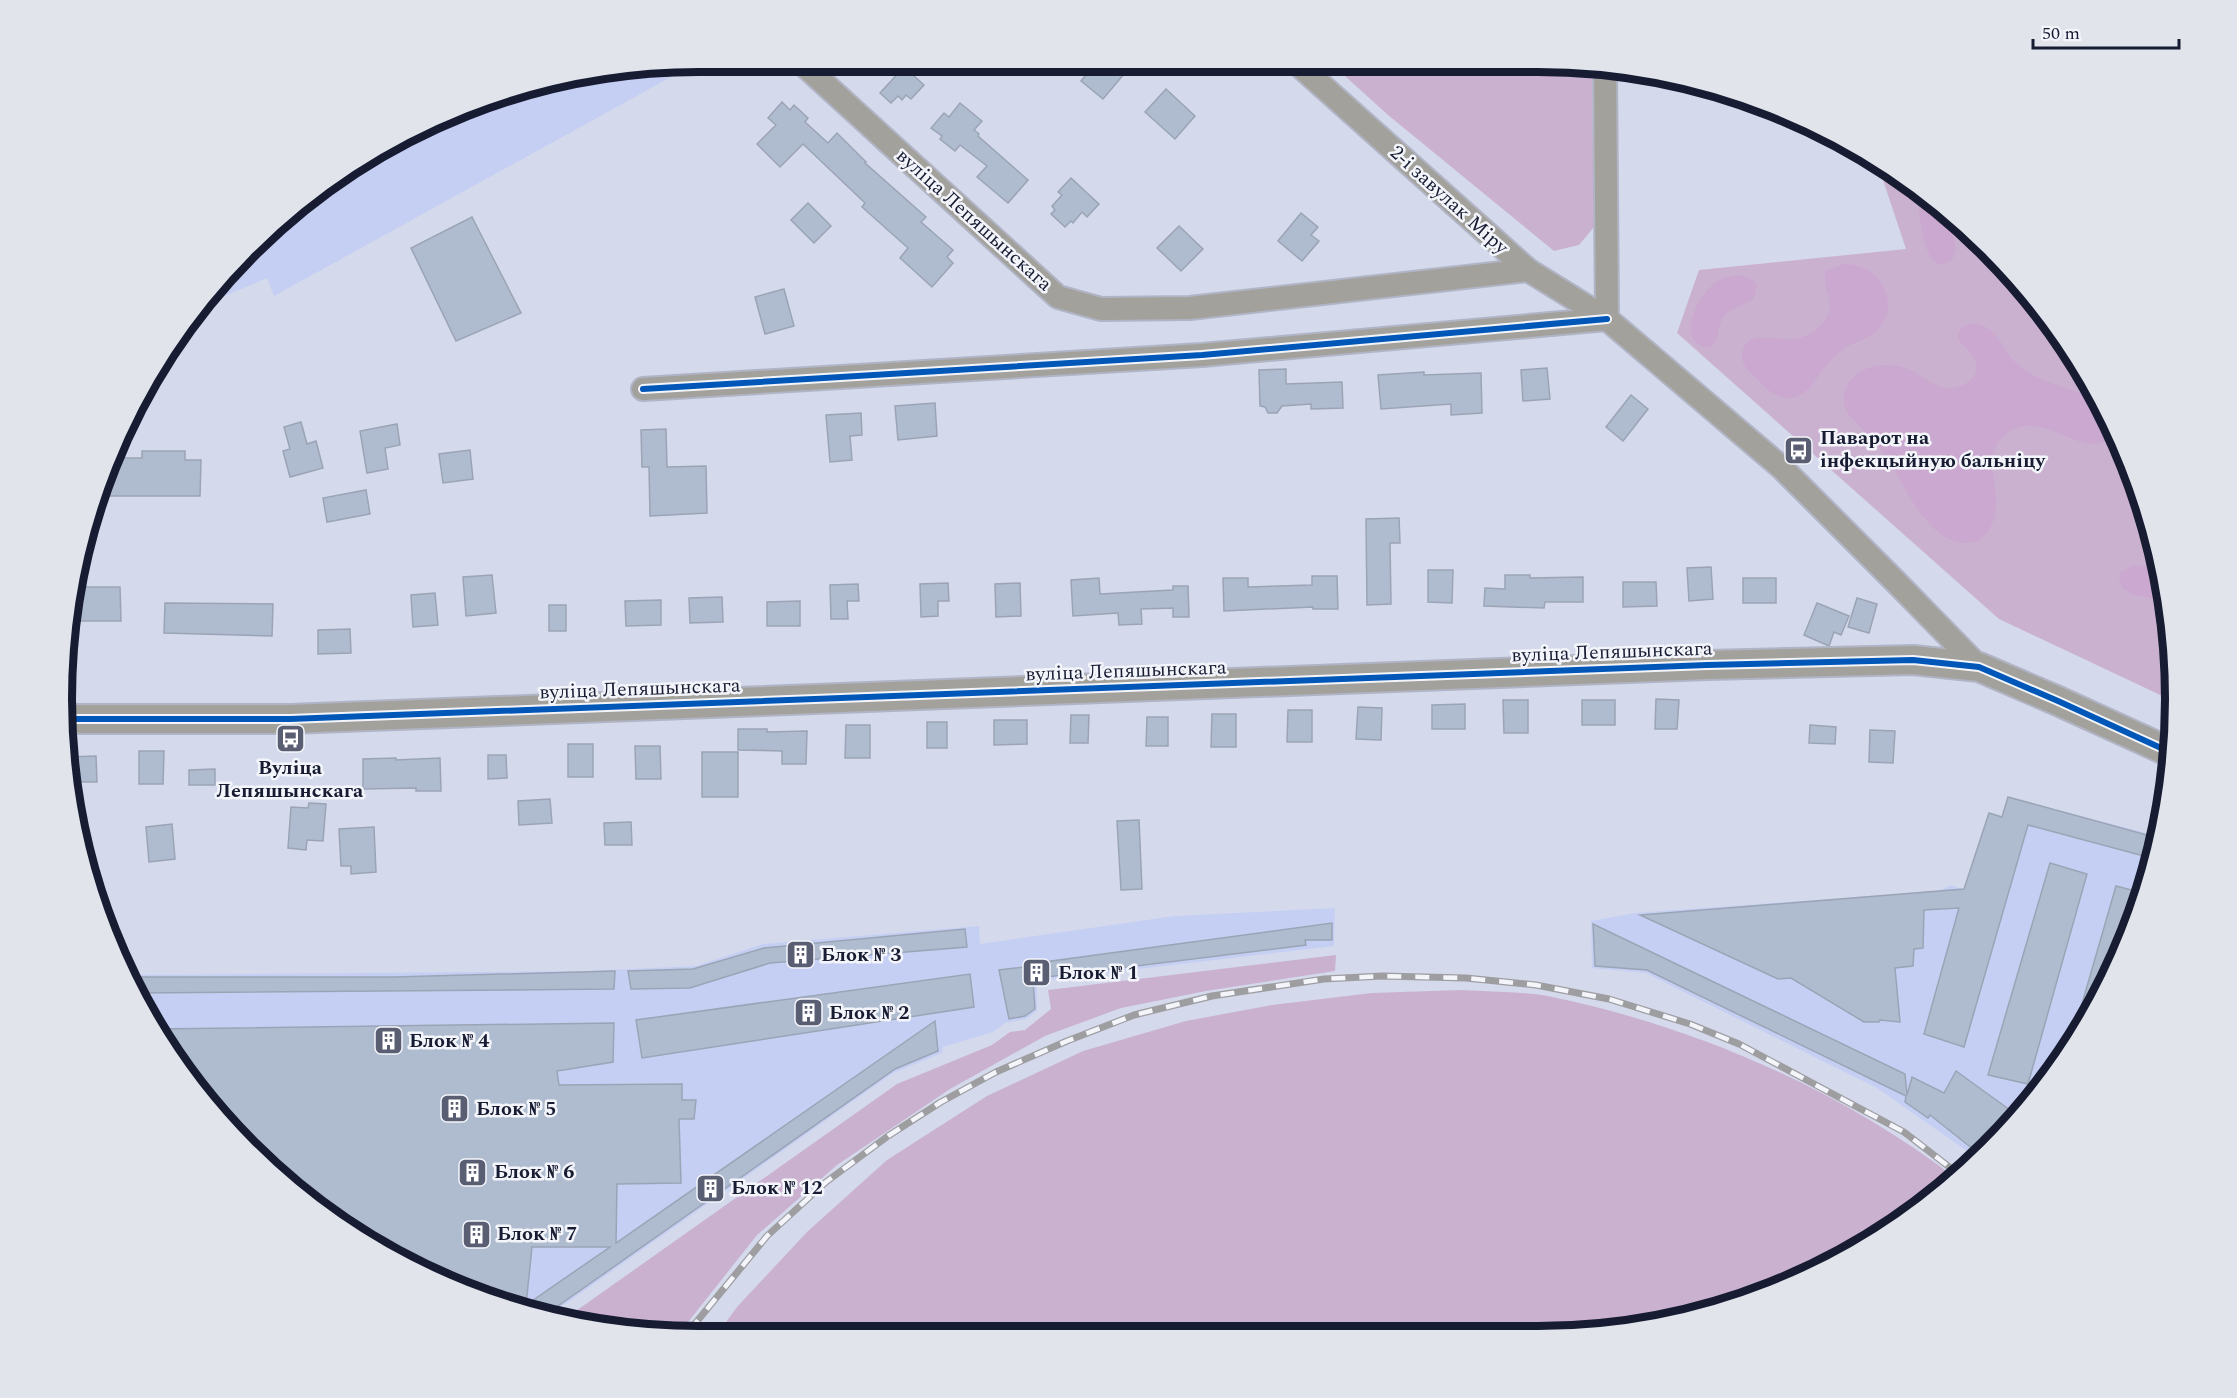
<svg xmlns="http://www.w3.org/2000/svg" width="2237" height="1398" viewBox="0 0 2237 1398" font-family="Spectral,serif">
	<rect width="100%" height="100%" fill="#d4d9ec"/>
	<g fill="#c5cff4">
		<polygon points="615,67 689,67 274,296 267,278 201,306 248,248 311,193 417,127 494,95"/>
		<polygon points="2008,797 2158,836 2154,864 2110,981 2044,1087 1977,1158 1877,1088 1646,973 1592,968 1591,921 1635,913 1939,891 1951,885 1964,890 1989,813 2002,817"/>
		<polygon points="1335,908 1334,946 1037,981 1037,1011 1026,1019 1005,1023 993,1032 943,1047 942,1053 893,1073 551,1314 455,1288 311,1205 248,1150 169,1053 130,975 585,971 696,966 763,944 979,926 980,944 1175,916"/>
	</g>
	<g fill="#cab1d0">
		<polygon points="1335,67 1592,67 1594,227 1579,245 1554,251 1388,115"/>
		<polygon points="1878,165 1926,193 2017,278 2090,380 2142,494 2170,615 2173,701 1999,619 1677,333 1699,270 1906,249"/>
		<polygon points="1336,955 1335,971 1206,991 1121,1008 1045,1036 950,1089 837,1165 757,1235 681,1331 616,1331 566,1318 897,1084 992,1045 1010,1032 1025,1030 1051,1009 1048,990"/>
		<path d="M1461,990C1491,992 1523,991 1552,997C1697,1027 1839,1089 1957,1179L1856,1251L1743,1303L1580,1335L719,1332L737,1307L807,1232L887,1160L987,1096L1083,1051L1186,1021L1272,1005L1372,993Z"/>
	</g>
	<g fill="#cba8cf">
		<path d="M1919,189L1948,214L1956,248L1953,258C1924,287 1916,205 1919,189Z"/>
		<path d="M1844,264C1861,265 1873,270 1882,285C1892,302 1890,320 1874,333C1866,340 1854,342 1845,348C1837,353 1831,359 1825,367C1815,379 1807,398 1789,398C1776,398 1766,389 1758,380C1751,373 1741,366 1742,354C1745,327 1779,342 1796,339C1810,336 1822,327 1828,315C1836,300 1820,286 1826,271Z"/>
		<path d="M1741,275L1753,280L1757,286L1754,298C1744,306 1729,307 1722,319C1717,329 1720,343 1708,348C1673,341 1699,292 1718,281C1725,277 1733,276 1741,275Z"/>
		<path d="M1972,323C2002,327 2001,353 2022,368C2045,385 2074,388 2099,401L2114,432C2108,440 2101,445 2091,444C2061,440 2031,409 2002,438C1991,449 1991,465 1994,480C1997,500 1999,520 1984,536C1979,542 1971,543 1964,543C1924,540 1902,478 1882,451C1873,438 1861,429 1851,417C1844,409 1841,398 1846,388C1855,366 1885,361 1905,368C1918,372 1928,383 1941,387C1956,392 1984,380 1975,360C1972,352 1963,346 1958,339V333L1963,327Z"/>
		<polygon points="2134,565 2151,567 2160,572 2167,601 2135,595 2122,588 2119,577 2121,572"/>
	</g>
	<g fill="#afbcd0" stroke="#9aa4b5" stroke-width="1.5" fill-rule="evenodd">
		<polygon points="904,67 924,85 911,99 906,95 902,100 898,96 891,103 880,93"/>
		<polygon points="1093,67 1130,67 1103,99 1081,81"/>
		<polygon points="1166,89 1195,116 1175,139 1145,112"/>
		<polygon points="782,102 790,110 794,105 808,118 805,122 828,143 837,133 866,162 865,163 926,217 921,222 953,250 947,257 953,263 932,287 900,258 908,248 862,207 865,203 803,144 780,167 757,144 776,125 768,118"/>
		<polygon points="960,103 982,121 974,130 979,134 978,136 1028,180 1008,203 977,177 987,166 960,145 955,151 940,139 942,136 931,128 944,113 949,117"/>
		<polygon points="1071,178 1099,204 1087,217 1082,212 1073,223 1071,221 1065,227 1051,214 1055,210 1052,206 1062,195 1058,192"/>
		<polygon points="808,203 831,226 814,243 791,220"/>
		<polygon points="1301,213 1318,227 1311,235 1319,241 1302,261 1278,241"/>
		<polygon points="472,217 521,313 456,341 411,248"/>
		<polygon points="1179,226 1203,249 1181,271 1157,248"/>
		<polygon points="784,289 794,326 765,334 755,297"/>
		<polygon points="1547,368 1550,399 1523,401 1521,370"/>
		<polygon points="1286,369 1286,384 1342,382 1343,408 1311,409 1311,404 1282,406 1277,413 1268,413 1265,407 1260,406 1259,370"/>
		<polygon points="1424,372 1424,375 1481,373 1482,413 1451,415 1451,404 1381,409 1378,375"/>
		<polygon points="1631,395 1648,409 1623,441 1606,427"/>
		<polygon points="935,403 937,436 898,440 895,406"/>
		<polygon points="861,413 862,435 850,436 852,460 830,462 826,415"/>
		<polygon points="301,422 307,444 316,441 323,468 290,477 283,451 290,449 284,427"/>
		<polygon points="397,424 400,445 385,448 388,469 367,473 360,431"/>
		<polygon points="666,429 667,467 706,466 707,513 650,516 649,467 642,467 641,430"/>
		<polygon points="470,450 473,479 443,483 439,454"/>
		<polygon points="142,451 185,451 185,460 201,460 200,496 95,496 113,458 142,458"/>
		<polygon points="366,490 370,514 327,522 323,498"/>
		<polygon points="1399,518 1400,543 1390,543 1391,604 1367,605 1366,519"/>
		<polygon points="1711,567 1713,599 1689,601 1687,568"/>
		<polygon points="1428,570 1453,570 1452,603 1428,602"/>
		<polygon points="492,575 496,613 466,616 463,577"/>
		<polygon points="1505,575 1530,575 1530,578 1583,577 1583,602 1545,602 1544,608 1484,606 1485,588 1505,589"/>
		<polygon points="1312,576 1337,576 1338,609 1313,609 1313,607 1224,611 1223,578 1248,578 1248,587 1312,585"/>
		<polygon points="1099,578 1100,594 1173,590 1173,586 1188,586 1189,617 1173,617 1173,608 1141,609 1142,624 1119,625 1118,613 1073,616 1071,580"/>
		<rect x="1743" y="578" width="33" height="25"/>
		<polygon points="1623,582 1656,582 1657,606 1623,607"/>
		<polygon points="948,583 949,601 938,601 938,616 921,617 920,584"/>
		<polygon points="1020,583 1021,616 996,617 995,584"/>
		<polygon points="858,584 859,601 847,601 848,619 831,619 830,585"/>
		<polygon points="72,587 120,587 121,621 69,621"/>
		<polygon points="435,593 438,625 413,627 411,595"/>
		<polygon points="722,597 723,622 690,623 689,598"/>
		<polygon points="1857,598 1877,604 1869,633 1848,627"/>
		<polygon points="661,600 661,625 626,626 625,601"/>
		<polygon points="800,601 800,626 767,626 767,602"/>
		<polygon points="165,603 273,604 272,636 164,633"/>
		<polygon points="1817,603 1849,616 1841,635 1834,632 1829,646 1804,635"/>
		<rect x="549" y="605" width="17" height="26"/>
		<polygon points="350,629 351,653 318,654 318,630"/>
		<polygon points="1656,699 1679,700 1677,729 1655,729"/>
		<polygon points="1503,700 1528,700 1528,733 1504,733"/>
		<rect x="1582" y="700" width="33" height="25"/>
		<polygon points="1465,704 1465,729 1432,729 1432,705"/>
		<polygon points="1358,707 1382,708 1381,740 1356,739"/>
		<polygon points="1288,710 1312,710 1312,742 1287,742"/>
		<polygon points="1212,714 1236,714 1236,747 1211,747"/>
		<polygon points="1071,715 1089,715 1088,743 1070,743"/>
		<polygon points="1147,717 1168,717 1168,746 1146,746"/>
		<polygon points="994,720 1027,720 1027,744 994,745"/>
		<rect x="927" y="722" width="20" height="26"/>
		<polygon points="846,725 870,725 870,758 845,758"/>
		<polygon points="1810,725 1836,727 1835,744 1809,743"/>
		<polygon points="738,729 767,729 767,732 807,731 806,764 782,764 782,751 738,750"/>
		<polygon points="1870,730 1895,731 1893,763 1869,762"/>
		<rect x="568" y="744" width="25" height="33"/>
		<polygon points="635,746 660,746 661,779 636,779"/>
		<polygon points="139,751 164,751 163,784 139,784"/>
		<rect x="702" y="752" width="36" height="45"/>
		<polygon points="488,755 506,755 507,778 488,779"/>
		<polygon points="96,756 97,782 67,782 65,757"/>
		<polygon points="396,758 396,760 440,758 441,791 416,791 416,788 363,789 363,759"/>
		<polygon points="215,769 215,785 189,785 189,770"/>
		<polygon points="2008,797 2158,838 2155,859 2028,825 1964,1047 1924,1034 1959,908 1924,910 1923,948 1914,949 1913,966 1895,968 1900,1022 1880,1020 1879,1022 1864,1022 1791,978 1778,979 1640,915 1964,889 1989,813 2002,817"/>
		<polygon points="550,799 552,823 519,825 518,801"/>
		<polygon points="309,803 326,804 323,841 307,840 306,850 288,848 291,807 308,808"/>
		<polygon points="1139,820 1142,889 1121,890 1117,821"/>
		<polygon points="631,822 632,845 605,845 604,823"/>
		<polygon points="172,824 175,859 149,862 146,827"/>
		<polygon points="374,827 376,872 351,874 351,866 341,866 339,829"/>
		<polygon points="2050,863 2087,874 2028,1084 1988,1075"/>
		<polygon points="2116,886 2143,893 2110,981 2080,1029 2075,1028"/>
		<polygon points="1332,923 1332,940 1305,940 1306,945 1039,978 1037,963"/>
		<polygon points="1593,924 1905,1074 1907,1095 1912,1077 1944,1093 1956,1071 2017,1115 2004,1129 2000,1126 1978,1153 1930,1115 1928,1118 1905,1102 1906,1096 1647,970 1595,966"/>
		<polygon points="965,929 967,947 770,963 690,988 631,989 628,971 693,969 764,948"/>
		<polygon points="1032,966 1035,1009 1025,1016 1009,1019 999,970"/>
		<polygon points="615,971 614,989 139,993 132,977 394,977"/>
		<polygon points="970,974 974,1007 642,1058 636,1020"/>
		<path d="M935,1021L938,1051L895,1069L548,1313L455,1288L311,1205L248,1150L169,1053L157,1029L614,1023L613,1062L557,1071L559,1085L682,1084V1100H696L694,1119H679L681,1183L617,1184L616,1243ZM532,1247H610L526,1305Z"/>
	</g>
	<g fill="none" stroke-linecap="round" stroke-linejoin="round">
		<defs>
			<g id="minor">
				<polyline points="806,67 1058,297 1101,309 1190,308 1528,270"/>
				<polyline points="1301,67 1528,270 1607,319 1781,467 1895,581 1979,667"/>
				<polyline points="1605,67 1607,319"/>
				<polyline points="643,389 1202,355 1607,319"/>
			</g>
			<polyline id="tertiary" points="63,719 290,719 1707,665 1913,660 1979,667 2058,701 2172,753"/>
		</defs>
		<use href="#minor" stroke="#b0b4c4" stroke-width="26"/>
		<use href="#tertiary" stroke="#b0b4c4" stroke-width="32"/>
		<use href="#minor" stroke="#a3a19c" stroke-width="22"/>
		<use href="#tertiary" stroke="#a3a19c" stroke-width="28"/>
		<defs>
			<polyline id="rail" points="689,1331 767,1236 826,1182 888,1136 941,1102 996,1072 1067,1041 1134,1015 1212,996 1324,979 1382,976 1466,978 1536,985 1609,999 1690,1024 1739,1044 1904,1132 1961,1176"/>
		</defs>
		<use href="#rail" stroke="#9e9ea1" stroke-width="7"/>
		<use href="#rail" stroke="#f3f5fb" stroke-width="4.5" stroke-dasharray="14" stroke-linecap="butt"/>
		<defs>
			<g id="cycleway">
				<polyline points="643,389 1202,355 1607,319"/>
				<polyline points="63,719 290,719 1707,665 1913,660 1979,667 2058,701 2172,753"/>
			</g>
		</defs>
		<use href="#cycleway" stroke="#f3f5fb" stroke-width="10"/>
		<use href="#cycleway" stroke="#0057b8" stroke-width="6"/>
	</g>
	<defs>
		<symbol id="bus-square" viewBox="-11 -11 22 22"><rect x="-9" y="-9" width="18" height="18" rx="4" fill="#595e73" stroke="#f3f5fb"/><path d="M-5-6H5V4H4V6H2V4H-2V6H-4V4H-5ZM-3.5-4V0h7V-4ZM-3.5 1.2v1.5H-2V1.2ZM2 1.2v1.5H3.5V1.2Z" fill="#fff"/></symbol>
		<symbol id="building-square" viewBox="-11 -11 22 22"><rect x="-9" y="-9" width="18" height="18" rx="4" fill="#595e73" stroke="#f3f5fb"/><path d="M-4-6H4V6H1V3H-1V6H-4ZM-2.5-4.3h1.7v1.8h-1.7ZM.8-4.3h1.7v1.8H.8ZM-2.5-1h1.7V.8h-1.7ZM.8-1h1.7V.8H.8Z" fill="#fff"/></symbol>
	</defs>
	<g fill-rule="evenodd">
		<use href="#bus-square" x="1782" y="434" width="33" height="33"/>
		<use href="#bus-square" x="274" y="722" width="33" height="33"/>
		<use href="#building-square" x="784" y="938" width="33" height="33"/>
		<use href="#building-square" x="1020" y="956" width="33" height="33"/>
		<use href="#building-square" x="792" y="996" width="33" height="33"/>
		<use href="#building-square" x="372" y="1024" width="33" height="33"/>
		<use href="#building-square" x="438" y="1092" width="33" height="33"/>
		<use href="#building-square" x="456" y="1156" width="33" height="33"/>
		<use href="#building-square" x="694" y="1172" width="33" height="33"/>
		<use href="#building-square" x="460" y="1218" width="33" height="33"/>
	</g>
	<g text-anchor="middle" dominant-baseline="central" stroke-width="5" stroke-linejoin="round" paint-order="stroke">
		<g font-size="20" fill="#171c32" stroke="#f3f5fb">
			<text transform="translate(1449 200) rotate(42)">2-і завулак Міру</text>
			<text transform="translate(974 220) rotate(42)">вуліца Лепяшынскага</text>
			<text transform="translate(1612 652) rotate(-2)">вуліца Лепяшынскага</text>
			<text transform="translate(1126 671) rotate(-2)">вуліца Лепяшынскага</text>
			<text transform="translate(640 689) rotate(-2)">вуліца Лепяшынскага</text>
		</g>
		<g font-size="20" font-weight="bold" fill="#171c32" stroke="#f3f5fb" text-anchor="start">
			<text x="1820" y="438">Паварот на<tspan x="1820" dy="23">інфекцыйную бальніцу</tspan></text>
			<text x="290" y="768" text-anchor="middle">Вуліца<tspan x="290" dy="23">Лепяшынскага</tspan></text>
			<text x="821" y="955">Блок № 3</text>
			<text x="1058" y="973">Блок № 1</text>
			<text x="829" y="1013">Блок № 2</text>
			<text x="409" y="1041">Блок № 4</text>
			<text x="476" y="1109">Блок № 5</text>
			<text x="494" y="1172">Блок № 6</text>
			<text x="731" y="1188">Блок № 12</text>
			<text x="497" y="1234">Блок № 7</text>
		</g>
	</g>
	<path d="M0 0H2237V1398H0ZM699 72H1538A627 627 0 0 1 2165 699V699A627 627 0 0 1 1538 1326H699A627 627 0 0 1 72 699V699A627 627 0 0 1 699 72Z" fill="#e1e4eb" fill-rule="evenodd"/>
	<path fill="none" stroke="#171c32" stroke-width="8" d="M699 72H1538A627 627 0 0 1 2165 699V699A627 627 0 0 1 1538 1326H699A627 627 0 0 1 72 699V699A627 627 0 0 1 699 72Z"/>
	<path d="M2033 39v9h146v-9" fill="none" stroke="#171c32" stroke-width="3"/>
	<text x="2042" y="39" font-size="18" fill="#171c32" stroke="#f3f5fb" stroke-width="4.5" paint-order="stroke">50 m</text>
</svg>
